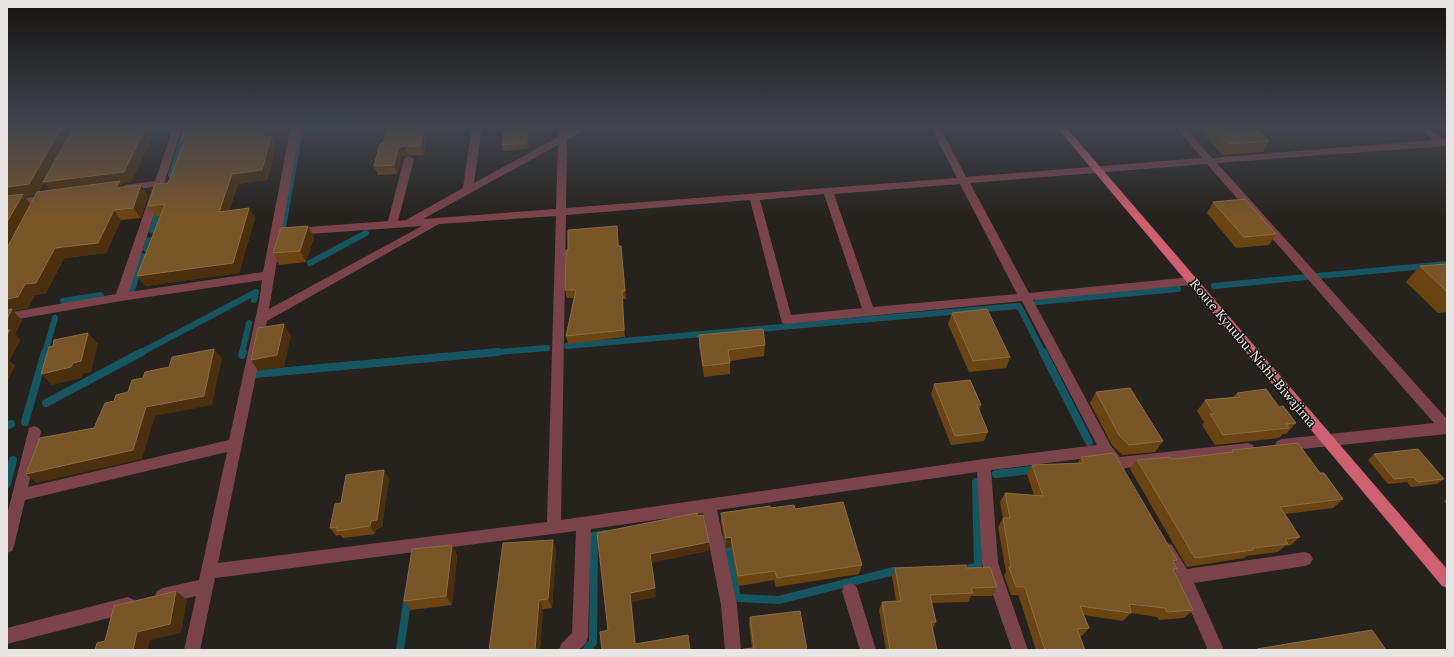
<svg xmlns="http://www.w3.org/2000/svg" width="1454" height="657" viewBox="0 0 1454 657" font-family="'Libre Baskerville',serif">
	<rect width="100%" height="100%" fill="#26231f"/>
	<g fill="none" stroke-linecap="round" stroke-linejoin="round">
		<g stroke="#165660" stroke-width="6">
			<polyline points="301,129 359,125"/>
			<polyline points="171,175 185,133"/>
			<polyline points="283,227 301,125"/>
			<polyline points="152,231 159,209"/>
			<polyline points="146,249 149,240"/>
			<polyline points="310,263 366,233"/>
			<polyline points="1318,276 1447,264"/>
			<polyline points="1214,286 1307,277"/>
			<polyline points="132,290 143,256"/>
			<polyline points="63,301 101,295"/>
			<polyline points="1037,302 1178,289"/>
			<polyline points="567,346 1019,306 1043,353"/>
			<polyline points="45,353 55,318"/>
			<polyline points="140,353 256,292 254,300"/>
			<polyline points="242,353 249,323"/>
			<polyline points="487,353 547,348"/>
		</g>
		<g stroke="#165660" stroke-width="8">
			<polyline points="1043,352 1089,442"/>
			<polyline points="242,355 243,352"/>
			<polyline points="255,374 498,352"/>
			<polyline points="46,403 142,352"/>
			<polyline points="25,422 45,352"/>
			<polyline points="7,426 11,424"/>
			<polyline points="996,474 1039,469"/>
			<polyline points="7,484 13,460"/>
			<polyline points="726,539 737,598 779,600 894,571 903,571"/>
			<polyline points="970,568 978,567 976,482"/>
			<polyline points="400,650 408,595"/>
			<polyline points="586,650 593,642 594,536 605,534"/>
		</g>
		<g fill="#7a444a" fill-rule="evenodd">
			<path d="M174,125H183L129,292L263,272L291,125H301L282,229L388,221L404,159L409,156L414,159L398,221L406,220L463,188L472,125H482L474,183L558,137V125H568L567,132L580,125H592L567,140L566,208L957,178L930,125H939L966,177L1202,158L1174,125H1183L1212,158L1433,140L1416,125H1426L1443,139H1447L1446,146L1217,163L1447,419V434L1282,451L1277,449L1275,445L1277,441L1282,439L1434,423L1207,164L970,183L1029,293L1191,277L1197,281L1191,285L1033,300L1111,446L1120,457L1248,443L1253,445L1255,449L1253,453L1248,455L1126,468L1120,472L1115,470L1103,456L991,470L998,563L1028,650H1012L982,563L977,472L717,510L737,605L741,650H725L721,605L703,513L591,529L588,637L586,643L579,650H559L561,644L572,633L576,531L215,578L200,650H184L196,596L163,604L157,601L155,596L157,591L163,588L199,580L227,452L25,500L14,546L12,551L7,553V515L29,428L34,426L39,428L41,432L28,487L229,440L259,302L262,280L121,301L7,321V313L116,294L153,187L125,191L120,188L125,185L155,181ZM558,145L556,209L423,219ZM960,184L1017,294L873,307L834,194ZM824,194L862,308L791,315L760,200ZM750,200L782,323L786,324L1022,301L1097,445L984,459L561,520L566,215ZM556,216L547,522L218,563L267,321L439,224ZM422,226L269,309L281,236Z"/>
			<polygon points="49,195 54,198 53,200 7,206 7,200"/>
			<polygon points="1167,543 1172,545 1187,569 1305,552 1310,554 1313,559 1310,564 1305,566 1194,583 1224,650 1208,650 1178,582 1159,550 1162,545"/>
			<polygon points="850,583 856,586 858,591 876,650 860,650 842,591 844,586"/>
			<polygon points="128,597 134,600 136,605 134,610 128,613 7,644 7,628"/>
		</g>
		<polygon fill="#cf606f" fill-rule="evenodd" points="1055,125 1064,125 1447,569 1447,588 1442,586"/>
	</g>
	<g fill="#6b4511" fill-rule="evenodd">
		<path d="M7,125H158L131,182L121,184L124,188L148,196L141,218L121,220L106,253L64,258L46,293L35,295L28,308L13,311L22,320L15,334L20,340L9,361L15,366L7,381ZM44,182L50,190L39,192ZM34,195H36L31,204L24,196Z"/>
		<polygon points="186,125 274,125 271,136 276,146 267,180 238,184 229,211 249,208 255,218 239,273 145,286 161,216 155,216 148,206 168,183 183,145 181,141"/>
		<polygon points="505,125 529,125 528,149 503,151 502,145"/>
		<polygon points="1200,125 1254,125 1269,141 1263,152 1223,155 1199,129"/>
		<polygon points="427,132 424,155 408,155 401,157 397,174 378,175 374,166 383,143"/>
		<polygon points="1213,202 1276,234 1269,245 1236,248 1207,213"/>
		<polygon points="617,226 619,246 621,246 622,254 626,299 623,299 625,337 568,344 566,336 574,298 567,298 565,290 568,250"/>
		<polygon points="314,237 306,262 279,265 273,253"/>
		<polygon points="1447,264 1447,312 1438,313 1406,282 1420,266"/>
		<polygon points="952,313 1010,357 1006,368 969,372 948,324"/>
		<polygon points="699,335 765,345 764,356 730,361 730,374 704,377 699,346"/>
		<polygon points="934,384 981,405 979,410 988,432 984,441 951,445 931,394"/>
		<polygon points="1096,392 1163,441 1155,452 1122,455 1112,445 1090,403"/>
		<polygon points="1237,393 1279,407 1296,423 1286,434 1283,434 1279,438 1215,445 1202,425 1204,422 1197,411 1205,400 1233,397"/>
		<polygon points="1232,450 1320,473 1343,499 1333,508 1285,514 1300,537 1291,545 1285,546 1278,552 1246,556 1244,558 1187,567 1130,469 1137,460 1183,458 1229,453"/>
		<polygon points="1374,454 1444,479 1437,484 1411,487 1407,482 1388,484 1368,460"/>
		<polygon points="1081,457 1177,560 1174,564 1177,569 1175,571 1193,610 1184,618 1159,620 1157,617 1131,613 1123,621 1084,615 1089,628 1082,636 1080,636 1085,650 1036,650 1019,597 1018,595 1011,595 1004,575 1006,572 998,527 1003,518 1000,502 1005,493 1034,495 1027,474 1032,465 1078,463"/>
		<polygon points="389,478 382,527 376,529 375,534 343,538 340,535 336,536 330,528 341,503"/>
		<polygon points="1447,499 1447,505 1444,501"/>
		<polygon points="770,508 795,509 862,565 859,574 776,587 774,580 738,586 731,547 726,548 721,523 721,513"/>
		<polygon points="452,545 457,555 452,605 411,610 404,601"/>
		<polygon points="556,550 552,608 543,609 540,650 489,650"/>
		<polygon points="895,568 966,568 997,587 992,596 971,596 968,602 932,603 936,622 933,628 937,650 886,650 879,610 882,602 896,601 892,576"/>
		<polygon points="750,617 807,650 752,648 749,625"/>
	</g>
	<g fill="#4a300d">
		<polygon points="63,125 158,125 131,182 121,184 127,192 52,192 44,182 37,195 24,196 31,205 7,249 7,187"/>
		<polygon points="266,125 274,125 268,147 263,137"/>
		<polygon points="422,125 425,125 427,132 424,155 420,146"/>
		<polygon points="527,125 529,125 528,149 527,143"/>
		<polygon points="271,136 276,146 267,180 238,184 225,222 219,212 232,174"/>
		<polygon points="185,140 187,151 181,141"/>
		<polygon points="405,146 408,155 401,157 397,174 394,165 398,148"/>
		<polygon points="141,185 148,196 141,218 133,208"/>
		<polygon points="249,208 255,218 239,273 145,286 137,276"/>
		<polygon points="114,210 121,220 106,253 64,258 46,293 35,295 28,308 13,311 22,320 15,334 20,340 9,361 15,366 7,381 7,299 25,284 55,248"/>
		<polygon points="308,226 314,237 306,262 300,251"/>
		<polygon points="621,246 622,254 626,299 625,291"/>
		<polygon points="622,291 623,299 625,337 624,330"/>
		<polygon points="284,324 291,336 284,367 258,371 251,360"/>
		<polygon points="88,333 98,344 91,372 83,374 82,378 52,385 41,374 73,363"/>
		<polygon points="214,349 222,358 212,405 155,416 142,459 37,483 26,474 146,407"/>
		<polygon points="384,470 389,478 382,527 376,529 375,534 370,526"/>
		<polygon points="731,537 731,547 726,548 726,538"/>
		<polygon points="553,540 556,550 552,608 548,599"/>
		<polygon points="709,542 709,551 651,563 650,554"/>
		<polygon points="452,545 457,555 452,605 446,596"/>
		<polygon points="655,588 656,597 632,602 637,650 635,644 630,593"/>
		<polygon points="176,591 187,600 181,633 150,640 147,650 133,650 137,632"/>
		<polygon points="539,600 543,609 540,650 535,650"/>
	</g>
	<g fill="#795628" stroke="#8a6d45">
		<polygon points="7,125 63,125 29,184 7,187"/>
		<polygon points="75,125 147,125 124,172 43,182"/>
		<polygon points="186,125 266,125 263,137 271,136 262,170 232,174 219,212 249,208 233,263 137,276 165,204 148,206 155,184 168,183 185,140 181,141"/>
		<polygon points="388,125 424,125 420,146 405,146 398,148 394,165 374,166 380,144 383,143"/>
		<polygon points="505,125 527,125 527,143 502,145"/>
		<polygon points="1211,125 1254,125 1269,141 1229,144"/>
		<polygon points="120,181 116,188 141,185 133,208 114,210 98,243 55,248 36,283 25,284 18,297 7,299 7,248 37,192"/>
		<polygon points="23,194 7,222 7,196"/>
		<polygon points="1245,199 1276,234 1244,237 1213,202"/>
		<polygon points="308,226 300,251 273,253 281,228"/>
		<polygon points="617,226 618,246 621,246 625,291 622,291 624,330 566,336 576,290 565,290 566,250 568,250 568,230"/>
		<polygon points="1447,264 1447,292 1420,266"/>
		<polygon points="12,309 7,319 7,310"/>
		<polygon points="987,309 1010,357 973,361 952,313"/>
		<polygon points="284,324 277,355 251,360 258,328"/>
		<polygon points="763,329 765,345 728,350 730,363 703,366 699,335"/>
		<polygon points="7,330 10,330 7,335"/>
		<polygon points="88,333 81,361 73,363 71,367 41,374 49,347 53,346 54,340"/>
		<polygon points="214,349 204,396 146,407 133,450 26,474 40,438 94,428 105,403 114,401 116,395 128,392 132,380 143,378 145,372 169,367 172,357"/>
		<polygon points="970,380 981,405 977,405 988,432 955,436 934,384"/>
		<polygon points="1130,388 1163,441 1129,445 1119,435 1096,392"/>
		<polygon points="1266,389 1279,407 1283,406 1296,423 1286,424 1289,428 1223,435 1210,414 1214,414 1205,400 1240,397 1237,393"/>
		<polygon points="1298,443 1320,473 1324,473 1343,499 1280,507 1300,537 1285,539 1288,544 1253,548 1253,550 1195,558 1137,460 1170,457 1172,459 1183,458 1233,452 1232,450"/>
		<polygon points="1418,449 1444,479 1418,482 1413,477 1394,479 1374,454"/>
		<polygon points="1114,453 1177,560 1173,561 1177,569 1173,569 1193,610 1167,612 1165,608 1129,604 1131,613 1080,606 1089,628 1077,629 1085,650 1045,650 1025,588 1024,587 1016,587 1009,567 1011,567 1003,518 1010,518 1005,493 1043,496 1032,465 1084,463 1081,457"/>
		<polygon points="384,470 377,520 371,521 370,526 337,531 337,527 330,528 335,504 341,503 346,475"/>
		<polygon points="843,502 862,565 777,578 775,571 738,576 731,537 726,538 721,513 770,506 770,508 794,505 795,509"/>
		<polygon points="697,513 698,516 703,515 709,542 650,554 655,588 630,593 635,644 688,635 690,650 602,650 600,632 608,630 597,533"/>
		<polygon points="553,540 548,599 539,600 535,650 489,650 503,543"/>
		<polygon points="452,545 446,596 404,601 412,549"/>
		<polygon points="966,565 966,568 990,567 997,587 971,588 973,593 930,595 936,622 931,622 937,650 890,650 882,602 901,601 895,568"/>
		<polygon points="176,591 170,624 137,632 133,650 95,650 97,643 105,641 114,606"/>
		<polygon points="800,611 807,650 743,650 743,649 754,648 750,617"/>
		<polygon points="1372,630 1386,650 1258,650 1257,649"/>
	</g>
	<linearGradient id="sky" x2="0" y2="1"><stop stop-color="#151311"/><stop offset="0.58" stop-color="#41454d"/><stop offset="1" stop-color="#41454d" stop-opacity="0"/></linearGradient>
	<rect width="1454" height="217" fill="url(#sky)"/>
	<g text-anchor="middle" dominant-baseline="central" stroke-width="3" stroke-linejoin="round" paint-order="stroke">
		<g font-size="12" fill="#e8e6e4" stroke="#0e0d0b">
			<text transform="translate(1253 353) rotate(50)">Route Kyuubu-Nishi-Biwajima</text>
		</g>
	</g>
	<rect width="1454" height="657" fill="none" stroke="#e8e6e4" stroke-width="16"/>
</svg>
